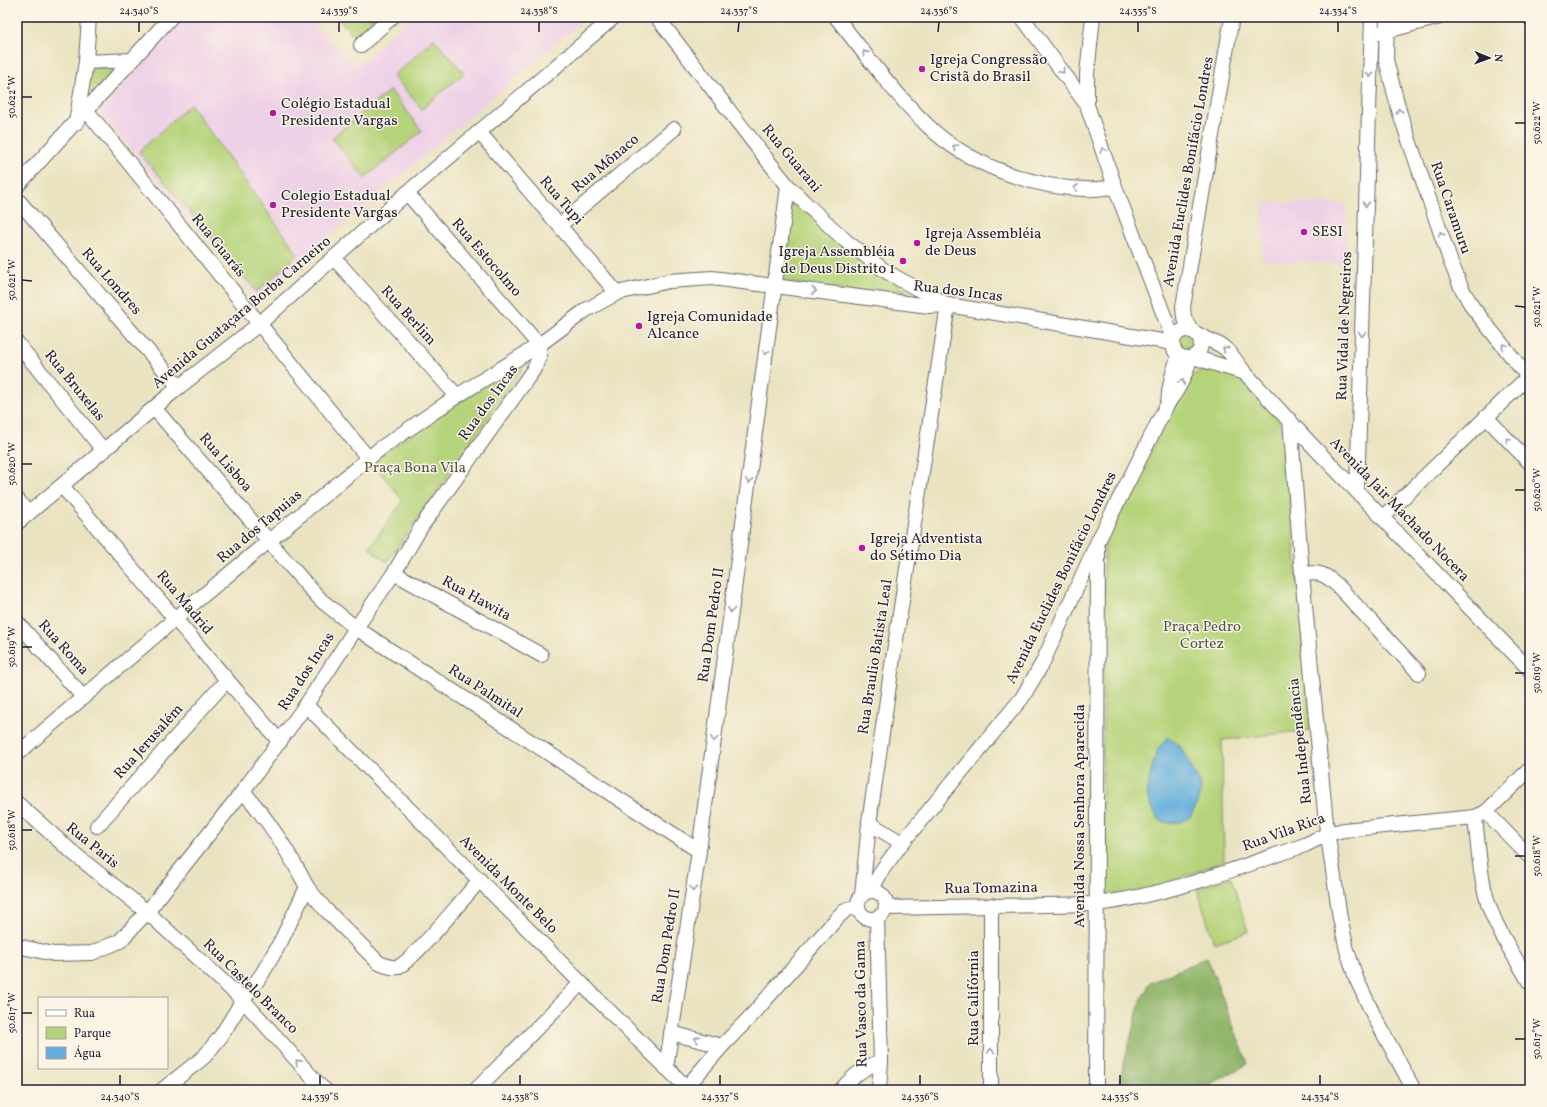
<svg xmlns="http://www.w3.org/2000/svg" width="1547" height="1107" viewBox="0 0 1547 1107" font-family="Vollkorn,serif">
	<rect width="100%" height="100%" fill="#fcf5e5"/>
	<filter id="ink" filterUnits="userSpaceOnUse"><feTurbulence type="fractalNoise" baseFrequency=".025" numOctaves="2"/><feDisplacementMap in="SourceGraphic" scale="8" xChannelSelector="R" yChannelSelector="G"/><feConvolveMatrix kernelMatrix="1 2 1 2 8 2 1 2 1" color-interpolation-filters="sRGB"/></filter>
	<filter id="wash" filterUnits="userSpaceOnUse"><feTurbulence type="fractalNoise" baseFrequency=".012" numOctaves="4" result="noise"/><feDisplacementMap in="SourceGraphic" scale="16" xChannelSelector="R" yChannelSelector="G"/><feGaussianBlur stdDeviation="0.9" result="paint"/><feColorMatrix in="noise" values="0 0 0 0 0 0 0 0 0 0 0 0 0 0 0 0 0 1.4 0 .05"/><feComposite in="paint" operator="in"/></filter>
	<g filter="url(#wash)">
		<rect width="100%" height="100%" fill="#eae3c1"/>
		<g fill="#eed0e7">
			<polygon points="186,17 307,17 357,67 411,17 587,17 257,298 99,111"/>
			<polygon points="1263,202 1347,204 1345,263 1262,261"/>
		</g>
		<g fill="#b5d37a" stroke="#6c7a5a">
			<polygon points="336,17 375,17 356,37"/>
			<polygon points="434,39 464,73 422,109 393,76"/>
			<polygon points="125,64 81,111 88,68"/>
			<polygon points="390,90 422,131 365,178 332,138"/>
			<polygon points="190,104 298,254 257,292 139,152"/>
			<polygon points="792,198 894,282 920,301 777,281"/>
			<circle cx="1186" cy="344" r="11"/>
			<polygon points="532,355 387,562 369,548 403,501 371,461"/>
			<path d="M1216,369C1224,372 1235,374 1242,379C1259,390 1277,413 1284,432L1311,730L1222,740L1224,861L1156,887L1124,894H1102L1104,545L1186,379C1196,372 1204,370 1216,369Z"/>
			<polygon points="1231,877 1248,932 1214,943 1197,888"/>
		</g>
		<polygon fill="#90b56a" stroke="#596c52" points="1207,957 1248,1064 1200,1090 1117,1090 1140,1002 1150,983"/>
		<polygon fill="#63aedc" stroke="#42688c" points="1168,737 1179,745 1189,762 1198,779 1201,790 1196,806 1190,817 1181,822 1172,823 1162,822 1157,818 1148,798 1147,791 1153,763 1158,749"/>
	</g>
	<g filter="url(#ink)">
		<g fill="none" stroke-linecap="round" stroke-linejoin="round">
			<defs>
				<g id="minor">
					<polyline points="657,17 768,161 788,186 804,202 846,241 884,270 899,279 946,304"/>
					<path d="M836,17C865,54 894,93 928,126C966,163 1032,188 1085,189C1095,190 1105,188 1115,187"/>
					<polyline points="1022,17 1087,105"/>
					<polyline points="1093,17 1087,74 1087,105 1115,187 1173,339"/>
					<polyline points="1387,17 1386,60 1400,114 1450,260 1461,287 1473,308 1528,377"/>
					<polyline points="1530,17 1530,18"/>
					<polyline points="1379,33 1440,17"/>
					<polyline points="361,45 392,17"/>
					<polyline points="86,62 133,60"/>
					<polyline points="87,111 368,458"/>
					<polyline points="76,123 86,62 89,17"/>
					<polyline points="479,132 617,293"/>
					<polyline points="17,186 171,17"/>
					<polyline points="17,199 179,387"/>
					<polyline points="560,225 674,129"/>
					<polyline points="334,258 457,396"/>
					<circle cx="1187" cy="344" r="14"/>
					<polyline points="1191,331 1184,317 1183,307 1232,17"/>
					<polyline points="1197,334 1222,346 1230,353 1245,373 1308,441 1530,670"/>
					<polyline points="17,343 104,451"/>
					<polyline points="1193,357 1245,373"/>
					<path d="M1168,403C1169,386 1172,372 1179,356"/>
					<polyline points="154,408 306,584 322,601 356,628 699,851"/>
					<polyline points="1486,417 1530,463"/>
					<polyline points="1290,420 1302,574 1326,823 1340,918 1347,950 1356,978 1373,1014 1414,1090"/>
					<polyline points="62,486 280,742"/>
					<polyline points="1357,491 1372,17"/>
					<polyline points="17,499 28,514"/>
					<polyline points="1382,518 1530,375"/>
					<polyline points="17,523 179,387 259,324 407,193 614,17"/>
					<polyline points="394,573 541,655"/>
					<path d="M1302,574C1320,572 1324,573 1338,586L1419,673"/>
					<polyline points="17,622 83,697"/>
					<polyline points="306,705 581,983 686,1087"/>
					<polyline points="17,754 176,618 381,448 457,396 539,345 407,193"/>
					<polyline points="17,803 72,852 147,912 243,1000 320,1086 325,1090"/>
					<polyline points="1486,812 1530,857"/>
					<path d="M1475,817C1478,843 1479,870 1486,896C1494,927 1514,955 1530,983"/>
					<polyline points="869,823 902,843"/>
					<polyline points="97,826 227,680"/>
					<path d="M307,887L325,909L379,963C384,965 390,968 397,967C412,963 466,895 480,880"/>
					<path d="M871,891L882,870L902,843L1022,698L1042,664L1098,541L1168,403C1179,389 1186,376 1190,358"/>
					<circle cx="872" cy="905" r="14"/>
					<polyline points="862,895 869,823 892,665 948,305"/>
					<path d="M886,908L1097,904C1169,895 1237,868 1305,845L1327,834L1344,830L1475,817L1486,812L1530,769"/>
					<polyline points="877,918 881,1061 879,1090"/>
					<polyline points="17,946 54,954 92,953 120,941 147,912 243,791 306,705 356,628 394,573 421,527 534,369 540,355 539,345 586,310 617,293 669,281 712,278 929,306 948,305 1173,343"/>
					<polyline points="671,1033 722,1046"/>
					<polyline points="666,1068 699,851 788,186"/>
					<path d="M162,1090L204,1057L221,1036L243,1000L262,974L281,941L307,887C289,852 269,821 243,791"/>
					<polyline points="476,1090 581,983"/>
					<polyline points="684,1090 722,1046 753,1014 839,916 847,909 858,907"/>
					<path d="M841,1090C854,1075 862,1069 881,1061"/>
					<polyline points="991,1090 991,905"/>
					<polyline points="1096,1090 1098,548"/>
				</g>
			</defs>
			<use href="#minor" stroke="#68666a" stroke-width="16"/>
			<use href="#minor" stroke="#fff" stroke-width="14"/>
		</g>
		<defs><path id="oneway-chevron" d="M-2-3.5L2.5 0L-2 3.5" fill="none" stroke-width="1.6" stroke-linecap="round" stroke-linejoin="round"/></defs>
		<g stroke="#9c9ca7">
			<use href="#oneway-chevron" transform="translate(865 53) rotate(-129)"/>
			<use href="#oneway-chevron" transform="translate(1062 71) rotate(53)"/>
			<use href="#oneway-chevron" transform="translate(1370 75) rotate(92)"/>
			<use href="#oneway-chevron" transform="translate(1399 111) rotate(-105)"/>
			<use href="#oneway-chevron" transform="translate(955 147) rotate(-146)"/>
			<use href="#oneway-chevron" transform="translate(1103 150) rotate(-109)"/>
			<use href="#oneway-chevron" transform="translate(1076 188) rotate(-174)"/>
			<use href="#oneway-chevron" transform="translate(1366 204) rotate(92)"/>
			<use href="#oneway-chevron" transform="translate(1441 234) rotate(-109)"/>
			<use href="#oneway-chevron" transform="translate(814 291) rotate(7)"/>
			<use href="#oneway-chevron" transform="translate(1362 334) rotate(92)"/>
			<use href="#oneway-chevron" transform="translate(1504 346) rotate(-129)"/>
			<use href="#oneway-chevron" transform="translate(1225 349) rotate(-142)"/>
			<use href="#oneway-chevron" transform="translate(766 352) rotate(98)"/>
			<use href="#oneway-chevron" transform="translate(1182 382) rotate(-63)"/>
			<use href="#oneway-chevron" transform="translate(1508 440) rotate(-134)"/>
			<use href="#oneway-chevron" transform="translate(749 481) rotate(98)"/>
			<use href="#oneway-chevron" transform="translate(731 610) rotate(98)"/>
			<use href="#oneway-chevron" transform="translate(714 739) rotate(98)"/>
			<use href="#oneway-chevron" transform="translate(693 889) rotate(99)"/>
			<use href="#oneway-chevron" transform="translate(697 1039) rotate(-165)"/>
			<use href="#oneway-chevron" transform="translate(991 1051) rotate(-90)"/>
			<use href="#oneway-chevron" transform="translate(298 1062) rotate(-132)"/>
		</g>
	</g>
	<path fill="none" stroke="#22223b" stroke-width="1.5" d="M139,32V22M339,32V22M539,32V22M738,32L739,22M938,32L939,22M1138,32V22M1338,32V22M22,97H32M1515,123H1525M22,280L32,281M1515,306L1525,307M22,464H32M1515,490H1525M22,647H32M1515,673H1525M22,830H32M1515,856H1525M22,1013H32M1515,1039H1525M120,1085V1075M320,1085V1075M520,1085V1075M720,1085V1075M920,1085V1075M1120,1085V1075M1320,1085V1075"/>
	<g fill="#b5179e" stroke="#fcf5e5" stroke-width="1.5">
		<circle cx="922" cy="69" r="4"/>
		<circle cx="273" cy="113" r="4"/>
		<circle cx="273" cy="205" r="4"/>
		<circle cx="1304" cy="232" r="4"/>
		<circle cx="917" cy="243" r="4"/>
		<circle cx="903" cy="261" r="4"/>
		<circle cx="639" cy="326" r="4"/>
		<circle cx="862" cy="548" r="4"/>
	</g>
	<g text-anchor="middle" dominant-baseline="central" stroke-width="3" stroke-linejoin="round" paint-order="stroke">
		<g font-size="15" fill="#22223b" stroke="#fcf5e5" text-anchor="start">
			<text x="930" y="60">Igreja Congressão<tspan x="930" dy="17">Cristã do Brasil</tspan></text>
			<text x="281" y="104">Colégio Estadual<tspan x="281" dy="17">Presidente Vargas</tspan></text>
			<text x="281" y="196">Colegio Estadual<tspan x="281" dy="17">Presidente Vargas</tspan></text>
			<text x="1312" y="232">SESI</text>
			<text x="925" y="234">Igreja Assembléia<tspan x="925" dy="17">de Deus</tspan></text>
			<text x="895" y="252" text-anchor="end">Igreja Assembléia<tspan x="895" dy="17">de Deus Distrito 1</tspan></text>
			<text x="647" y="317">Igreja Comunidade<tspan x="647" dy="17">Alcance</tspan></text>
			<text x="870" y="539">Igreja Adventista<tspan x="870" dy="17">do Sétimo Dia</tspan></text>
		</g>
		<g font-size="15" fill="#22223b" stroke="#fcf5e5">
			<text transform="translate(791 159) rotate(50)">Rua Guarani</text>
			<text transform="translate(606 164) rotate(-40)">Rua Mônaco</text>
			<text transform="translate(1189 172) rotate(-80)">Avenida Euclides Bonifácio Londres</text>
			<text transform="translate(561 201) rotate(49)">Rua Tupi</text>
			<text transform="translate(1450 208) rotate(71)">Rua Caramuru</text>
			<text transform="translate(218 246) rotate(51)">Rua Guarás</text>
			<text transform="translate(486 258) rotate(49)">Rua Estocolmo</text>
			<text transform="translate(111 282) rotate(49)">Rua Londres</text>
			<text transform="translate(958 292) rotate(7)">Rua dos Incas</text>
			<text transform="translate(242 313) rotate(-40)">Avenida Guataçara Borba Carneiro</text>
			<text transform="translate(408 316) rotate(48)">Rua Berlim</text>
			<text transform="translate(1345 326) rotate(-88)">Rua Vidal de Negreiros</text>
			<text transform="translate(74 386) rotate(51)">Rua Bruxelas</text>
			<text transform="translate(489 403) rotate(-54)">Rua dos Incas</text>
			<text transform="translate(225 463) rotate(49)">Rua Lisboa</text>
			<text transform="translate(1399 510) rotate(46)">Avenida Jair Machado Nocera</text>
			<text transform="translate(260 527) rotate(-40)">Rua dos Tapuias</text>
			<text transform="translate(1062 578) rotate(-64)">Avenida Euclides Bonifácio Londres</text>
			<text transform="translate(476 599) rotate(29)">Rua Hawita</text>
			<text transform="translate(184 603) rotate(50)">Rua Madrid</text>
			<text transform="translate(712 625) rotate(-82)">Rua Dom Pedro II</text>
			<text transform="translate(63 648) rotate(48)">Rua Roma</text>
			<text transform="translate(876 657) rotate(-81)">Rua Braulio Batista Leal</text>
			<text transform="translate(307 672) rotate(-57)">Rua dos Incas</text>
			<text transform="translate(485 692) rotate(33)">Rua Palmital</text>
			<text transform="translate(1301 741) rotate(-96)">Rua Independência</text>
			<text transform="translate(149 742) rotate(-48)">Rua Jerusalém</text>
			<text transform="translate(1080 816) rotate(-90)">Avenida Nossa Senhora Aparecida</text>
			<text transform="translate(1284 833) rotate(-20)">Rua Vila Rica</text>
			<text transform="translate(92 846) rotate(39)">Rua Paris</text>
			<text transform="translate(508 885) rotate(45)">Avenida Monte Belo</text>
			<text transform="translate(991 889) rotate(-1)">Rua Tomazina</text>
			<text transform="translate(667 946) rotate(-81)">Rua Dom Pedro II</text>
			<text transform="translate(250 987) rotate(45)">Rua Castelo Branco</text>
			<text transform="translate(974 998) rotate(-90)">Rua Califórnia</text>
			<text transform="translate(862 1004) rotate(-91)">Rua Vasco da Gama</text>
		</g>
		<g font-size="15" fill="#4e574e" stroke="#fcf5e5">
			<text x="415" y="468">Praça Bona Vila</text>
			<text x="1202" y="627">Praça Pedro<tspan x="1202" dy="17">Cortez</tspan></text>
		</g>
	</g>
	<rect width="1547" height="1107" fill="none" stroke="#fcf5e5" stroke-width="44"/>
	<rect x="38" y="997" width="130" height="72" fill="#fcf5e5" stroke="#a5a1a1"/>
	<rect x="46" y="1010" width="20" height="6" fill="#ffffff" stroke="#a5a1a1"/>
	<text x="74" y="1017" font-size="12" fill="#22223b">Rua</text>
	<rect x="46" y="1027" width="20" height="12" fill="#b5d37a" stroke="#a5a1a1"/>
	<text x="74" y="1037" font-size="12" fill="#22223b">Parque</text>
	<rect x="46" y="1047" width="20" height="12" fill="#63aedc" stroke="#a5a1a1"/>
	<text x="74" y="1057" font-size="12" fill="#22223b">Água</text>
	<g transform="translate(1489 58) rotate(91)" stroke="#fcf5e5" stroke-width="3" paint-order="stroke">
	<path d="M0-3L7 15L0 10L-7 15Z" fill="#22223b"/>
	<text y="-6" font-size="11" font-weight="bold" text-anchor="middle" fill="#22223b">N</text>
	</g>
	<rect x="22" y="22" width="1503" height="1063" fill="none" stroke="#22223b" stroke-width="1.5"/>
	<g font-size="10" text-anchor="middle" fill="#22223b">
		<text x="139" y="14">24.340°S</text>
		<text x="339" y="14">24.339°S</text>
		<text x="539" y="14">24.338°S</text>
		<text x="739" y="14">24.337°S</text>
		<text x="939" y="14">24.336°S</text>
		<text x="1138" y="14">24.335°S</text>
		<text x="1338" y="14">24.334°S</text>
		<text transform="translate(11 97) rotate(-90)" y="4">50.622°W</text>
		<text transform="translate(1536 123) rotate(-90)" y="4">50.622°W</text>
		<text transform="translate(11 280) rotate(-90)" y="4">50.621°W</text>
		<text transform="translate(1536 307) rotate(-90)" y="4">50.621°W</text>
		<text transform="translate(11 464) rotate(-90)" y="4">50.620°W</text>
		<text transform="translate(1536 490) rotate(-90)" y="4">50.620°W</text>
		<text transform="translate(11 647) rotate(-90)" y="4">50.619°W</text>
		<text transform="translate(1536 673) rotate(-90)" y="4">50.619°W</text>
		<text transform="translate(11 830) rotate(-90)" y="4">50.618°W</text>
		<text transform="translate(1536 856) rotate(-90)" y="4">50.618°W</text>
		<text transform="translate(11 1013) rotate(-90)" y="4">50.617°W</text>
		<text transform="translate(1536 1039) rotate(-90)" y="4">50.617°W</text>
		<text x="120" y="1100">24.340°S</text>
		<text x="320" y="1100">24.339°S</text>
		<text x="520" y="1100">24.338°S</text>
		<text x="720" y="1100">24.337°S</text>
		<text x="920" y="1100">24.336°S</text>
		<text x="1120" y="1100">24.335°S</text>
		<text x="1320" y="1100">24.334°S</text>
	</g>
</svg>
